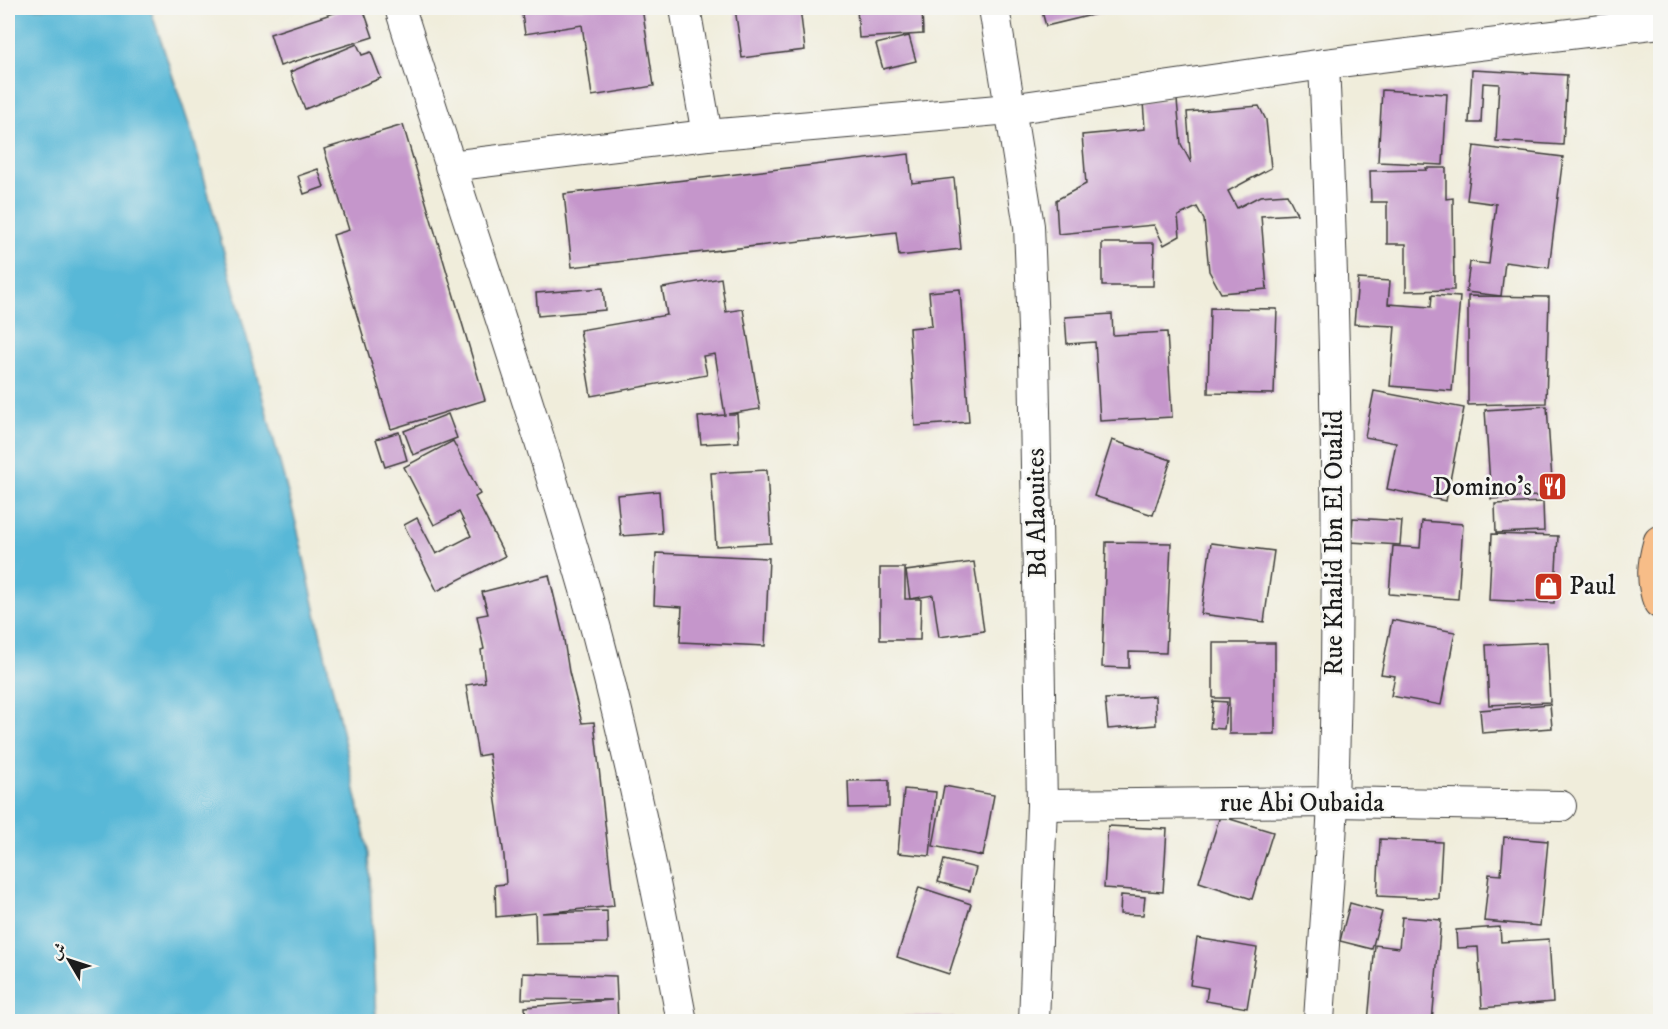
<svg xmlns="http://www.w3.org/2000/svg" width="1668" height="1029" viewBox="0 0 1668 1029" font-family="'IM FELL DW Pica',Amiri,serif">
	<rect width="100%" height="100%" fill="#f6f6f2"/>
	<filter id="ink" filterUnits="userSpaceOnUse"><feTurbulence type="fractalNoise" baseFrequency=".0167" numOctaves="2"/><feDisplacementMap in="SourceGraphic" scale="12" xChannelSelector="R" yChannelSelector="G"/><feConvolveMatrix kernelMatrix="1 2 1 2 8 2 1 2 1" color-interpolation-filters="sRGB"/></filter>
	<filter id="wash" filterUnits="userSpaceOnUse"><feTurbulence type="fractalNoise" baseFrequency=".008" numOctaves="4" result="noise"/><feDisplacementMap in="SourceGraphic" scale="24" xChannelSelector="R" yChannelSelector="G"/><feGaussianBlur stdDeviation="1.35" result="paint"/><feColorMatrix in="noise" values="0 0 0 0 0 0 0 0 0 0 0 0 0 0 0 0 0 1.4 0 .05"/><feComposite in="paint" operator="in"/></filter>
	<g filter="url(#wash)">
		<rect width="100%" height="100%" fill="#f0eddb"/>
		<polygon fill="#59b8d7" stroke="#3a6a7a" stroke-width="1.5" points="8,8 150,8 195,143 297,527 369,854 376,1021 8,1021"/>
		<g id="blocks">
			<g fill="#c596cb">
				<polygon points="349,8 363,8 373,37 280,66 270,34"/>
				<polygon points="521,8 642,8 654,86 592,96 582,25 525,34"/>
				<polygon points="735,8 800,8 805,50 742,58"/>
				<polygon points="857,8 922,8 923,34 859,38"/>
				<polygon points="1041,8 1121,8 1046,26"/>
				<polygon points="909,36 916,61 883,69 876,44"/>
				<polygon points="357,44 362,55 371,52 381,78 305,109 290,72"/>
				<polygon points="1472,70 1567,75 1563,145 1496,141 1499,84 1483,83 1481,123 1469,123"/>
				<polygon points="1382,90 1447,94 1443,165 1378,162"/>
				<polygon points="1177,100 1181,144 1191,163 1187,112 1259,106 1266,120 1271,168 1228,191 1237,208 1260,196 1287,194 1297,214 1261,216 1267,289 1221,293 1209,271 1204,220 1197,207 1178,216 1180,236 1164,245 1154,225 1058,234 1056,200 1086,184 1082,135 1145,129 1143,102"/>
				<polygon points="403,125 485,400 391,429 333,235 349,230 324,149"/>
				<polygon points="1474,146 1563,157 1549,268 1505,262 1501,296 1466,292 1470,262 1489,264 1496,204 1467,200"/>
				<polygon points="909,154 912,183 954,178 961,249 899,256 896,232 871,235 871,233 572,267 564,194"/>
				<polygon points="1426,168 1446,168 1446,199 1453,198 1454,290 1406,291 1406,244 1387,244 1387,202 1371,202 1370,171 1427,170"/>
				<polygon points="318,169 324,187 304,194 298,176"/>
				<polygon points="1102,243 1154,243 1153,286 1102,286"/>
				<polygon points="721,278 726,312 743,309 760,409 728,414 737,414 739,442 701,444 698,417 725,415 715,354 703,356 707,375 591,396 580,330 667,315 662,288"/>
				<polygon points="1358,279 1390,281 1388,304 1431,307 1432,295 1460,297 1452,391 1390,386 1395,326 1354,324"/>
				<polygon points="603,288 605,310 538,316 536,293"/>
				<polygon points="960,289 969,422 915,426 909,328 932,326 929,292"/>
				<polygon points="1468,296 1549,297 1546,403 1468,405"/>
				<polygon points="1210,308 1277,309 1274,394 1208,393"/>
				<polygon points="1112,314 1113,335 1167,332 1172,417 1100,421 1095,342 1067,344 1065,317"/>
				<polygon points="1374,391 1464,408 1446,501 1387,489 1396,443 1365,437"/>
				<polygon points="1547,406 1553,495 1491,499 1485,410"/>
				<polygon points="448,414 457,438 413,455 404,431"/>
				<polygon points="399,432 407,460 385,467 376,439"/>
				<polygon points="1112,440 1171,460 1153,515 1094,496"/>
				<polygon points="453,441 480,494 475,497 505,556 437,591 404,525 417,518 436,554 471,536 459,512 434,525 404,467"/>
				<polygon points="767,470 771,543 716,546 711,473"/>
				<polygon points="659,491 662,533 621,536 617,495"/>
				<polygon points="1543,502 1544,531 1496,533 1495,504"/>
				<polygon points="1353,518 1402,521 1400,545 1351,542"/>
				<polygon points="1422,521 1463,524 1458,599 1389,594 1393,546 1420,548"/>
				<polygon points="1492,534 1558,536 1554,603 1489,600"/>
				<polygon points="1106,542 1171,543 1166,653 1129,652 1129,668 1102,667"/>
				<polygon points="1211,543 1274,551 1264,622 1201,614"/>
				<polygon points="656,553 769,558 765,646 680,642 682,607 654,605"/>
				<polygon points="974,562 984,631 939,637 933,595 910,599 906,571"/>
				<polygon points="880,568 905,568 905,599 921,599 920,640 880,640"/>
				<polygon points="549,575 563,634 569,672 582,723 594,722 614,906 542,913 607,911 608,943 536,944 535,913 496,917 495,885 506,884 504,856 489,754 478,756 466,685 485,682 481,650 484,649 477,616 488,614 482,592"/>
				<polygon points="1392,620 1455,632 1441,705 1391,696 1395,676 1381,674"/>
				<polygon points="1547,642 1550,702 1489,705 1486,645"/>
				<polygon points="1213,643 1275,643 1275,734 1229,734 1229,698 1213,698"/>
				<polygon points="1155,696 1156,725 1108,729 1105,699"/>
				<polygon points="1213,701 1227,702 1224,729 1210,728"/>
				<polygon points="1550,704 1552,728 1482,733 1480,710"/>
				<polygon points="889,780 889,807 849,808 848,781"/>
				<polygon points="944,786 994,795 983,856 933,846"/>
				<polygon points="904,789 936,792 930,856 898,853"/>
				<polygon points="1220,816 1273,832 1252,899 1199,882"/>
				<polygon points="1108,826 1167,829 1163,892 1104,888"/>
				<polygon points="1504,837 1548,841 1540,926 1484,921 1489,874 1501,875"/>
				<polygon points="1380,839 1442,842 1439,899 1377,896"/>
				<polygon points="944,860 976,868 970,891 938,882"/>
				<polygon points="919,887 971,904 949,974 897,957"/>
				<polygon points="1121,895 1145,897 1143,915 1120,914"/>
				<polygon points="1350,903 1382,912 1372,949 1340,941"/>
				<polygon points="1402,917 1441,920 1432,1022 1368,1022 1375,945 1399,948"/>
				<polygon points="1500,927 1501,942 1549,939 1553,1002 1482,1008 1478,947 1457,948 1456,930"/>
				<polygon points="1197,938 1257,948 1247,1008 1206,1001 1208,988 1190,985"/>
				<polygon points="523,973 616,976 618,1022 526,1022 525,1007 612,1000 522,999"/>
				<polygon points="904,1016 954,1018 954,1022 904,1022"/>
			</g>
		</g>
	</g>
	<g filter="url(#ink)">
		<use href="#blocks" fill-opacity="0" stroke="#3c3b39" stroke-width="1.5"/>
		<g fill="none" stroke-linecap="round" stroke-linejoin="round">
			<defs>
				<g id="minor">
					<path d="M400,8C461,203 529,396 586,593C626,734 655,878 682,1022"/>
					<polyline points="685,8 707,135"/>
					<polyline points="994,8 1029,226 1034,354 1042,805 1034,1022"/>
					<polyline points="450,166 707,135 1010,109 1324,64 1660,23"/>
					<polyline points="1042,805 1333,802 1561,806"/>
					<path d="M1319,1022C1323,948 1330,874 1333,801C1341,555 1335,310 1324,64"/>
				</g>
				<path id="primary" d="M1660,542C1654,563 1652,581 1660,602"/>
			</defs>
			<use href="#minor" stroke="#3c3b39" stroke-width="32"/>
			<use href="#primary" stroke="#3c3b39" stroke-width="35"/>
			<use href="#minor" stroke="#fff" stroke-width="30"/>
			<use href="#primary" stroke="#f7bd88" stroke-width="33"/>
		</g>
	</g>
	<defs>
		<symbol id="restaurant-square" viewBox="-11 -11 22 22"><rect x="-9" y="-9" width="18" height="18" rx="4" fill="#c8321e" stroke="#f6f6f2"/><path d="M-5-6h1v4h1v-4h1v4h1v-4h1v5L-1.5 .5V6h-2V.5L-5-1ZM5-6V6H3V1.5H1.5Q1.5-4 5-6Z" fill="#fff"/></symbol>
		<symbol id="shop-square" viewBox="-11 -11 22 22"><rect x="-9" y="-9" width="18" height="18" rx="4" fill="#c8321e" stroke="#f6f6f2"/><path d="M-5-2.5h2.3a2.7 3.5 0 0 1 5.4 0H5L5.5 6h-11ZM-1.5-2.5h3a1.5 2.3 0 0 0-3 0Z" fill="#fff"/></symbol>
	</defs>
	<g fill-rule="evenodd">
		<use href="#restaurant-square" x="1536" y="470" width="33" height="33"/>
		<use href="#shop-square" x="1532" y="570" width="33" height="33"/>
	</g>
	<g text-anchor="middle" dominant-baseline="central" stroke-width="5" stroke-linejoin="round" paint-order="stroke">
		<g font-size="26" fill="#1c1c1c" stroke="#f6f6f2" text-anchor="end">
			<text x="1532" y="487">Domino's</text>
			<text x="1569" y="586" text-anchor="start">Paul</text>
		</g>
		<g font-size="26" fill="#1c1c1c" stroke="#f6f6f2">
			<text transform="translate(1037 513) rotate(-91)">Bd Alaouites</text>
			<text transform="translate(1334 543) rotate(-90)">Rue Khalid Ibn El Oualid</text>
			<text x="1302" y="803">rue Abi Oubaida</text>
		</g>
	</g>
	<rect width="1668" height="1029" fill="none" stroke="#f6f6f2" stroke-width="30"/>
	<g transform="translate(69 960) rotate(309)" stroke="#f6f6f2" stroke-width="4.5" paint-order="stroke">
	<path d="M0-4.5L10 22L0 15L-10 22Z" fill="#1c1c1c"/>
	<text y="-9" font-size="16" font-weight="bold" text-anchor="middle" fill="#1c1c1c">ش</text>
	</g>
</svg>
